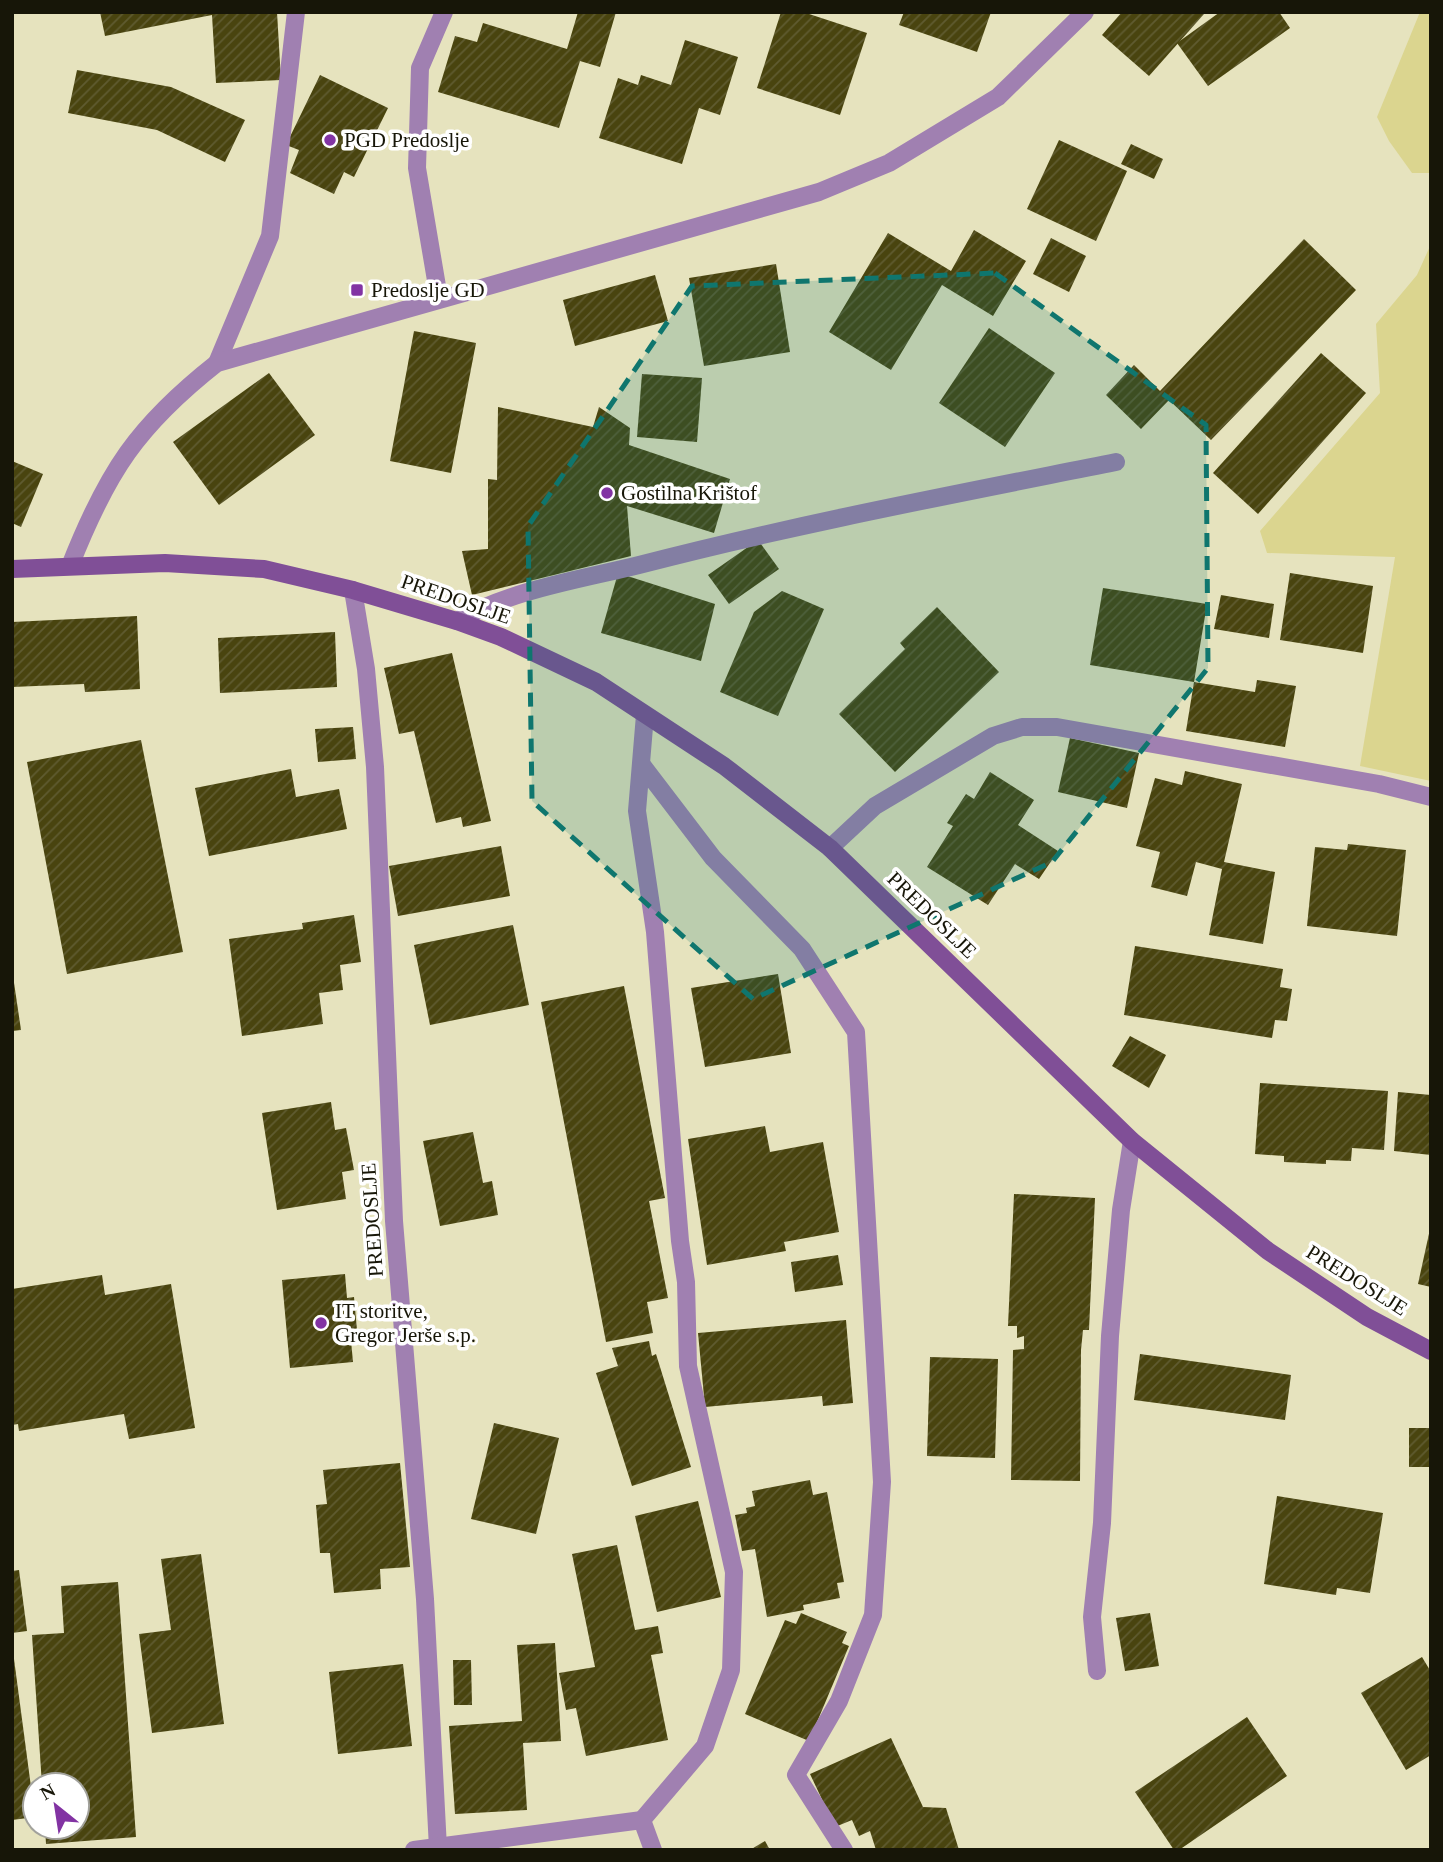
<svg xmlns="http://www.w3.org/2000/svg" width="1443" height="1862" viewBox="0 0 1443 1862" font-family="'Times New Roman',serif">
	<defs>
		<pattern id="building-hatch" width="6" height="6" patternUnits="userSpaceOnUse" patternTransform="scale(1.75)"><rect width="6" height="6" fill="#49440f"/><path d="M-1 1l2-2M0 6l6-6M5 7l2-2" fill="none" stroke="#5f5b30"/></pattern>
	</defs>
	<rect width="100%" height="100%" fill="#e6e3be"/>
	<g fill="#dbd58f">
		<polygon points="1420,12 1431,12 1431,173 1412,173 1389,141 1377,117"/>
		<polygon points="1431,244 1431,781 1360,766 1395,557 1267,553 1260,531 1380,393 1376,324 1417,275"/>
	</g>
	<g fill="url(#building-hatch)">
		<polygon points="100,12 277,12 281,80 216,83 212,15 105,36"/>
		<polygon points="578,12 616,12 600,67 580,61 559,128 438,92 455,36 477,42 483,23 567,49"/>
		<polygon points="781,12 803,12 867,33 840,115 757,88"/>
		<polygon points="904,12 991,12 977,52 899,25"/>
		<polygon points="1122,12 1202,12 1204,14 1149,76 1102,35"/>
		<polygon points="1220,12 1279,12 1290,28 1208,86 1177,43"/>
		<polygon points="685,40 738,57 720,115 699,108 682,164 599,138 618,78 638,85 641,75 671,85"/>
		<polygon points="77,70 171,87 245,120 225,162 157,130 68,113"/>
		<polygon points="320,75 388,108 354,177 344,172 334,194 290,173 299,150 286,145"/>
		<polygon points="1059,140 1127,171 1096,241 1027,209"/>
		<polygon points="1131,144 1163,159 1154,179 1121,164"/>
		<polygon points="974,230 1026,261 993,316 942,285 891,370 829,332 888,233 951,271"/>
		<polygon points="1051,238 1086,256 1069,292 1033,274"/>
		<polygon points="1304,239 1356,290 1211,440 1169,400 1141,429 1106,395 1134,365 1160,391"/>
		<polygon points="776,264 790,352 704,366 689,278"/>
		<polygon points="655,275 668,321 575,346 563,300"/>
		<polygon points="989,328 1055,373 1005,447 939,403"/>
		<polygon points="414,331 476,343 451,473 390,461"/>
		<polygon points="1321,353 1366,393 1258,514 1213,473"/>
		<polygon points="269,373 315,435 219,505 173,442"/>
		<polygon points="642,374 702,378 697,442 637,437"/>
		<polygon points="498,407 593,427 599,407 630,428 629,445 730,479 714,533 627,506 631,556 472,595 462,551 488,549 488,479 497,480"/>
		<polygon points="12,461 43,474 21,527 12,523"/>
		<polygon points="758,540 779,569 729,604 708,575"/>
		<polygon points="618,573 715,604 701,661 601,633"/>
		<polygon points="1290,573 1373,586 1363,653 1280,640"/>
		<polygon points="1103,588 1207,604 1194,682 1255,692 1257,680 1296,686 1285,747 1186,731 1194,682 1090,665"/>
		<polygon points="782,591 824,609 778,716 720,692 754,612"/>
		<polygon points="1221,595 1274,604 1269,638 1214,629"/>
		<polygon points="937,607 999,672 895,772 839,714 905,649 900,643"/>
		<polygon points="137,616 140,689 85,692 84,684 12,687 12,622"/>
		<polygon points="335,632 337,687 220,693 218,638"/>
		<polygon points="452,653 491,821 463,827 461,817 436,823 414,731 399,734 384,668"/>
		<polygon points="353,727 356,759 318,762 315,729"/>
		<polygon points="1070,738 1139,753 1127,808 1058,792"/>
		<polygon points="141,740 183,952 67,974 27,762"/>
		<polygon points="291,769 296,797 339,789 347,829 209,856 195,788"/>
		<polygon points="1185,771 1242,784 1224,862 1275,872 1263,944 1209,935 1222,869 1196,862 1187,896 1151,887 1160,852 1136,846 1155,778 1182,785"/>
		<polygon points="990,772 1034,800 1018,825 1058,851 1039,879 1015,864 988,905 927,867 953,826 947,823 966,794 974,799"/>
		<polygon points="1348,844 1406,850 1397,936 1307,926 1315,847 1347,850"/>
		<polygon points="501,846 510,896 398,916 389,866"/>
		<polygon points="354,915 361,962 340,965 343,990 319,993 323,1024 242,1036 229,939 303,929 302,923"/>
		<polygon points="513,925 529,1005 430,1025 414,945"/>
		<polygon points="1135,946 1283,969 1280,987 1292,989 1287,1021 1275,1020 1272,1038 1124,1015"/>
		<polygon points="12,969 21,1030 12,1031"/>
		<polygon points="778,974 791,1053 705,1067 691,988"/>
		<polygon points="624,986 665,1198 649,1201 668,1298 647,1302 653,1333 606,1342 541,1002"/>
		<polygon points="1130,1036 1166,1055 1149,1088 1112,1066"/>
		<polygon points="1260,1083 1388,1091 1384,1150 1352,1148 1351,1161 1326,1160 1326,1164 1284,1162 1284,1156 1255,1154"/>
		<polygon points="1398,1092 1431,1095 1431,1155 1394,1151"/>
		<polygon points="331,1102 335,1130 346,1128 354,1170 342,1172 346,1199 277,1210 262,1113"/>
		<polygon points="765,1126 770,1152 823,1142 839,1232 784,1242 786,1251 707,1265 688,1139"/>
		<polygon points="473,1132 483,1183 492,1181 498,1215 440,1226 423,1141"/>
		<polygon points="1014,1194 1095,1198 1089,1330 1083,1330 1081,1350 1080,1481 1011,1480 1013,1350 1024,1349 1024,1336 1017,1338 1017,1326 1008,1326"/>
		<polygon points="1430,1229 1431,1229 1431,1287 1418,1284"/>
		<polygon points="838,1255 843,1285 795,1292 791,1262"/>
		<polygon points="345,1274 347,1298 354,1297 357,1330 350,1330 353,1362 290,1368 282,1280"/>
		<polygon points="102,1275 105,1295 171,1284 195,1428 129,1439 124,1414 19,1431 18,1424 12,1425 12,1289"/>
		<polygon points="846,1320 853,1403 823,1406 822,1396 705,1407 698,1333"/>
		<polygon points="649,1341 652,1356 656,1354 691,1467 632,1486 596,1373 618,1366 612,1348"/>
		<polygon points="1140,1354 1291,1375 1285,1420 1134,1400"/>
		<polygon points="930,1357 998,1359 995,1458 927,1456"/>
		<polygon points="494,1423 559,1438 536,1534 471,1519"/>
		<rect x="1409" y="1428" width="22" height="39"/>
		<polygon points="400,1463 410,1567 380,1569 381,1589 334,1593 330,1553 320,1553 316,1505 327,1504 323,1470"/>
		<polygon points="810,1480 813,1495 827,1492 844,1582 837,1583 840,1598 803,1605 804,1610 767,1617 755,1549 742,1551 735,1515 747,1513 746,1508 755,1506 752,1491"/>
		<polygon points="1277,1496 1383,1513 1370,1593 1337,1588 1336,1595 1264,1584"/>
		<polygon points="698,1501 721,1597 657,1612 635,1516"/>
		<polygon points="617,1545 635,1630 658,1626 663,1653 651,1655 668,1740 586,1756 576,1708 566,1710 559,1673 595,1667 572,1554"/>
		<polygon points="201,1554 224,1724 152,1733 139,1634 171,1630 161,1559"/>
		<polygon points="19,1570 27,1631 12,1633 12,1571"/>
		<polygon points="118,1582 136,1837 46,1844 45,1827 77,1827 77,1785 42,1785 32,1635 64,1633 61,1586"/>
		<polygon points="801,1613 847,1632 842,1643 849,1646 809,1741 745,1714 785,1620 796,1624"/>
		<polygon points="1150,1613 1159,1666 1125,1671 1116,1618"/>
		<polygon points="555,1643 561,1741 523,1743 527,1810 455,1814 449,1726 522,1721 517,1645"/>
		<polygon points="1422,1657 1431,1672 1431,1755 1406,1770 1361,1693"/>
		<polygon points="14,1659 35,1817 12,1820 12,1660"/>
		<polygon points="453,1660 471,1660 472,1705 454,1705"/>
		<polygon points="403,1664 412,1746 338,1754 329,1672"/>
		<polygon points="1247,1717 1287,1776 1179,1850 1174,1850 1135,1792"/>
		<polygon points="891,1738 923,1807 946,1808 959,1850 876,1850 870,1831 859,1836 852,1820 835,1827 810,1774"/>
		<polygon points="765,1841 770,1850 750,1850"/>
	</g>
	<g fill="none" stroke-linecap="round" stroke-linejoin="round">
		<g stroke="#a080b1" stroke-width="18">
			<path d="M457,621C511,590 578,580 639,565C797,524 956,494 1116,462"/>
			<polyline points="642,765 713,858 802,949 856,1032 882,1482 873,1615 839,1701 796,1775 844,1850"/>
			<polyline points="642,1820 705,1746 731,1670 734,1572 688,1366 686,1282 680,1241 655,932 637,811 645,715"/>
		</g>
		<g stroke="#a080b1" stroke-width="18">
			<polyline points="439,298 417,168 420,68 444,12"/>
			<polyline points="217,363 270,236 296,12"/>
			<path d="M70,566C107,472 137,426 217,363L819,192L889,163L998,97L1085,12"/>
			<polyline points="353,590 366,669 375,767 394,1221 425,1599 438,1848"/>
			<polyline points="830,848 875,806 993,736 1022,727 1057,727 1379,784 1431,797"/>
			<polyline points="1097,1671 1092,1617 1102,1523 1110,1336 1121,1210 1132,1141"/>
			<polyline points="414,1850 642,1820 653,1850"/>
		</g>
		<polyline stroke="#804f97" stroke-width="18" points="12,569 165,563 264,569 353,590 457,621 501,637 596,682 724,766 830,848 1132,1141 1268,1251 1367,1317 1431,1351"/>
	</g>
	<path fill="#0f766e" fill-opacity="0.2" stroke="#0f766e" stroke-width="5" stroke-dasharray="14 9" stroke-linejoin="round" d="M995,273L1206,425L1208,668L1052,862L753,999L532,801L528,526L692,286Z"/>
	<g fill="#8233a3" stroke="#fff" stroke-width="2.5">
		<circle cx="330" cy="140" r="7"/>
		<rect x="350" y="283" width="14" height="14" rx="3.5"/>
		<circle cx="607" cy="493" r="7"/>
		<circle cx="321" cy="1323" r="7"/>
	</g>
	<g text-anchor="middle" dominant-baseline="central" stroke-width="7" stroke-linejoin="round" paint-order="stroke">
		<g font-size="21" fill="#171608" stroke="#fff" text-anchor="start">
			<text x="344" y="140">PGD Predoslje</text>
			<text x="371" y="290">Predoslje GD</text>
			<text x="621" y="493">Gostilna Krištof</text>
			<text x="335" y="1311">IT storitve,<tspan x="335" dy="24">Gregor Jerše s.p.</tspan></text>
		</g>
		<g font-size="21" fill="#171608" stroke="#fff">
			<text transform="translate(456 599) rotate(19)">PREDOSLJE</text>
			<text transform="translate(932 915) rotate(44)">PREDOSLJE</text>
			<text transform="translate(372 1220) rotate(-94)">PREDOSLJE</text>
			<text transform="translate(1357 1280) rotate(32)">PREDOSLJE</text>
		</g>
	</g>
	<rect width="1443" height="1862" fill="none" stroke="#171608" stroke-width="28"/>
	<g transform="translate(56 1806) rotate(330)"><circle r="33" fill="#ffffff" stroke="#a2a29c" stroke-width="2"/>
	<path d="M0-5L12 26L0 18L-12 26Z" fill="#8233a3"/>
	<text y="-10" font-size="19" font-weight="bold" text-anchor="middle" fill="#171608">N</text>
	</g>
</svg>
